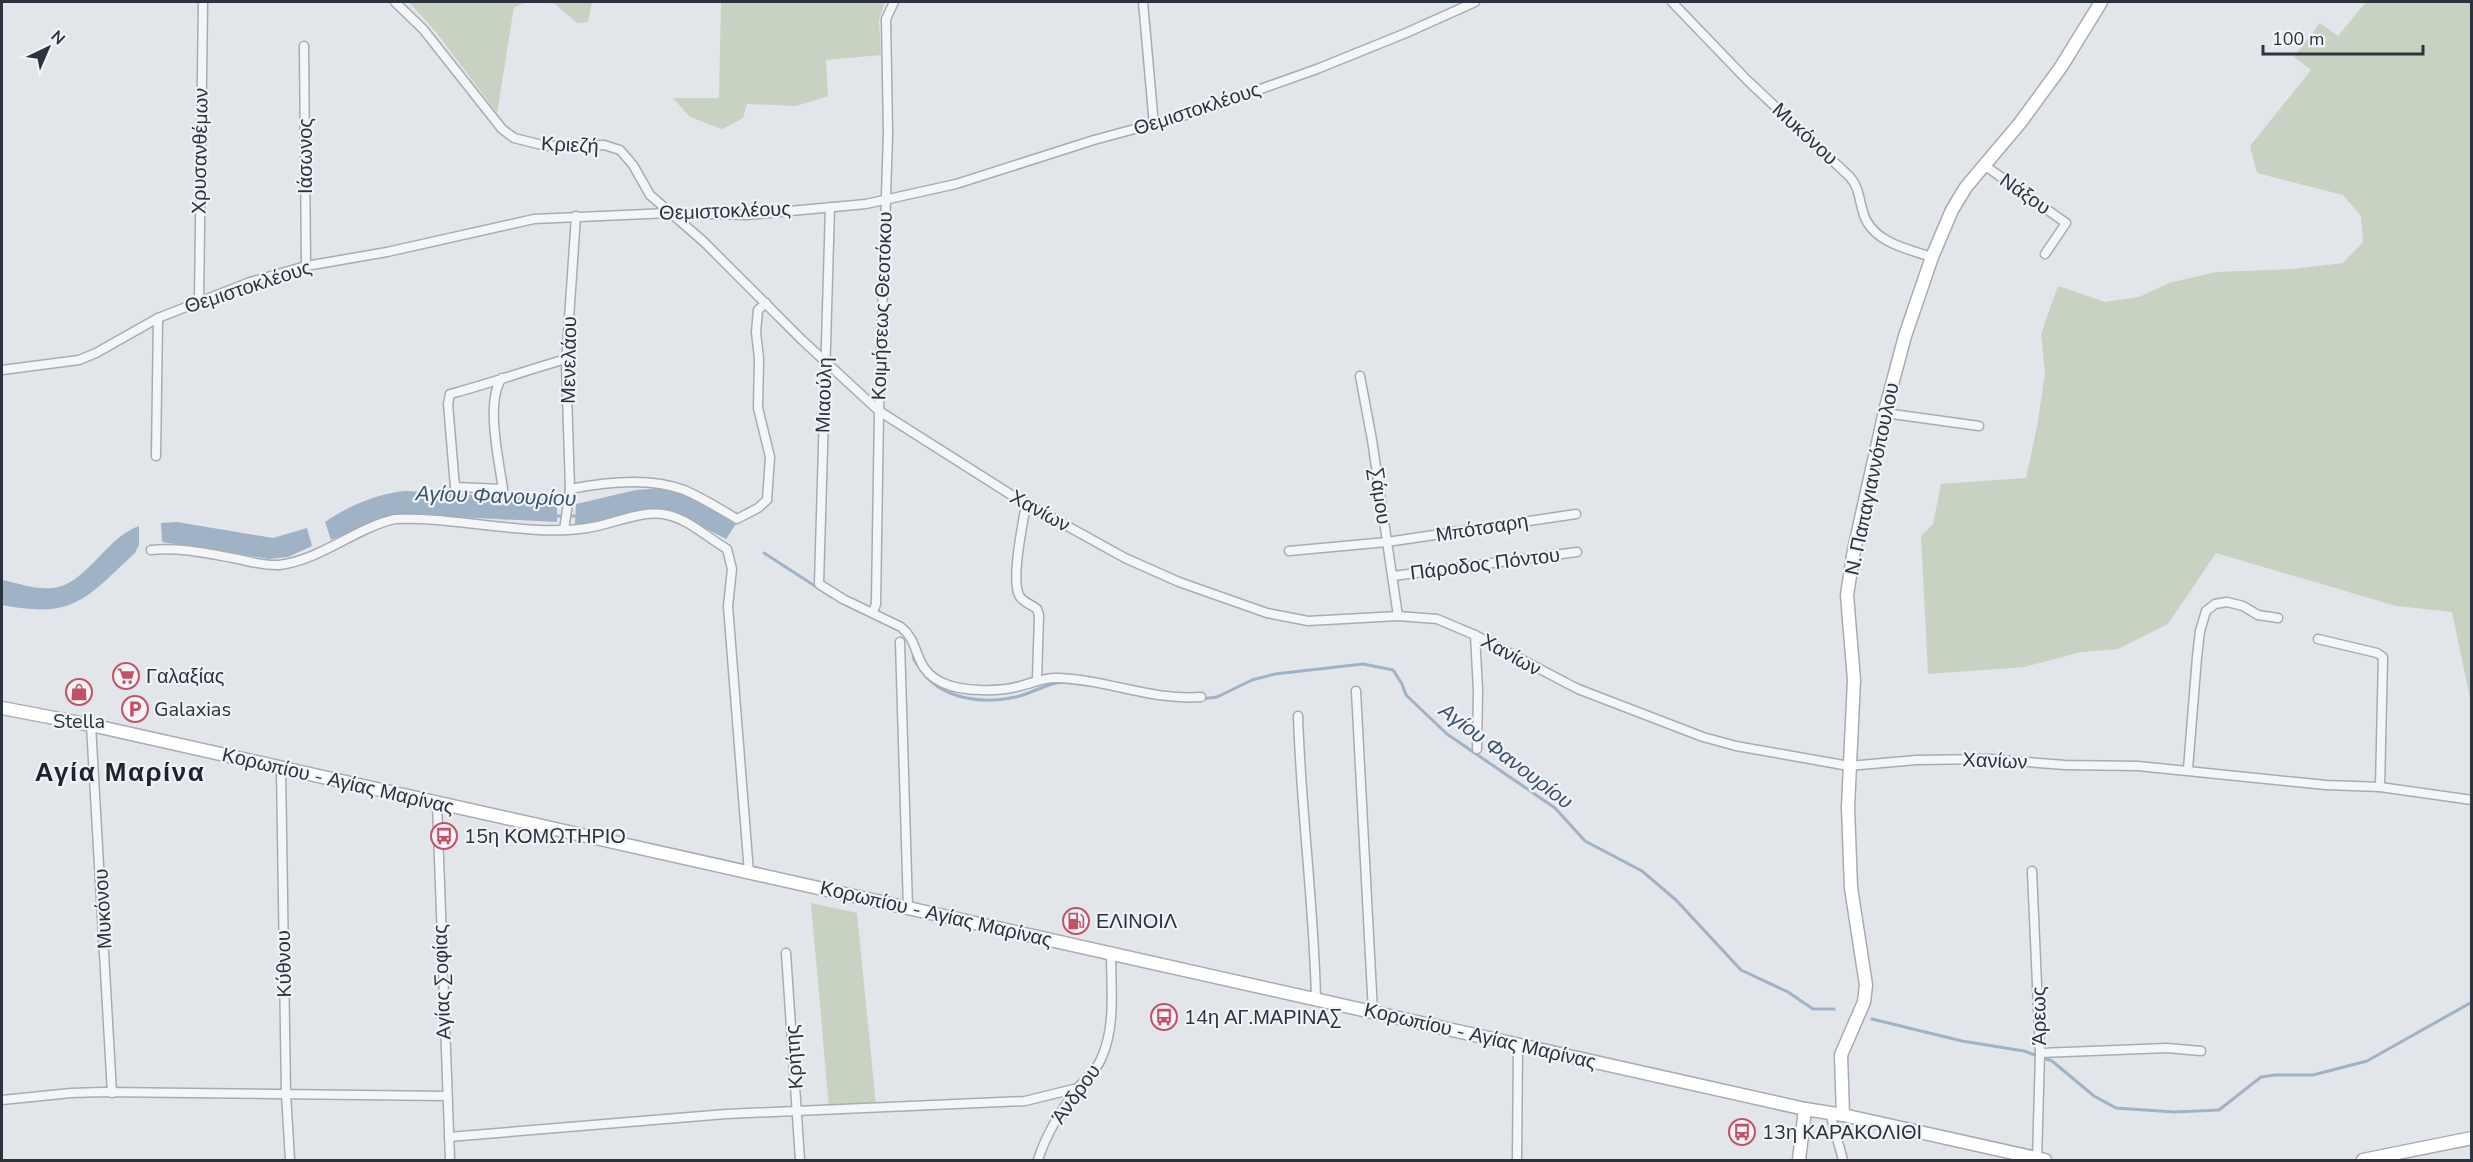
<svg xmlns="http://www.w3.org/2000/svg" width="2473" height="1162" viewBox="0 0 2473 1162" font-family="'Nunito Sans',sans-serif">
	<rect width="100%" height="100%" fill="#e2e5e9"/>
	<g fill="#c7d2c3">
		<polygon points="409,2 527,2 514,7 497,113 436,32"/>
		<polygon points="544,2 592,2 588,22 577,23 555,4"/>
		<polygon points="721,2 885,2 879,20 881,55 826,60 828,96 796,106 747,104 743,118 722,129 690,117 673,98 719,98"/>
		<polygon points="2366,2 2471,2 2471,703 2452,612 2396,606 2216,553 2168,624 2118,649 2081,652 2024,667 1928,674 1921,536 1933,524 1941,484 2026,478 2038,422 2045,372 2041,334 2058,286 2105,302 2139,297 2169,283 2216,272 2293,269 2343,263 2363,242 2361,216 2343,195 2257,173 2250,146 2311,70 2294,57 2320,23 2338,36"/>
		<polygon points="811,903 857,913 876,1106 829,1108"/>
	</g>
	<g fill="#a0b3c6">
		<path d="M665,488C690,494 716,507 736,524L726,539L689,520L641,511L594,522L575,524L576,504L636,490Z"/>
		<path d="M406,491L546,499L557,503V522L398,514L383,518L331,540L325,522C348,506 378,493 406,491Z"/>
		<polygon points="177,522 273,538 307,528 312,546 288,557 269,559 162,542 161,523"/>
		<path d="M139,526V545L135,553C85,599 75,619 2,605V580C18,583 36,590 53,588C87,584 106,537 139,526Z"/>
	</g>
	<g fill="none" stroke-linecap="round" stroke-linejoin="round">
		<g stroke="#a0b3c6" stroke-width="3">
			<polyline points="553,516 579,516"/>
			<polyline points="764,553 832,597"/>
			<polyline points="842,603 863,613"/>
			<polyline points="913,652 914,660 919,667"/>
			<path d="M925,675C946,700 985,704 1016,697C1030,694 1042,686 1056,683C1066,681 1078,684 1088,685"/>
			<polyline points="1153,698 1185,701"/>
			<polyline points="1201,699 1217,697 1252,680 1275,674 1363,664 1393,670 1402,684 1406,695 1447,734 1555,808 1585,841 1642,871 1676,900 1741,970 1788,992 1813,1009 1834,1009"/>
			<polyline points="1872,1019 1962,1041 2024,1051 2052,1061 2094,1096 2116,1108 2174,1112 2219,1110 2261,1077 2275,1075 2313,1075 2367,1061 2472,1002"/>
		</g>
		<defs>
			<g id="street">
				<polyline points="395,2 423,29 502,129 514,138 546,146 604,145 620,150 633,165 650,195 703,241 802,340 879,411 1013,496 1125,558 1179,582 1267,613 1308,621 1398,616 1437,619 1475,635 1578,689 1703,737 1736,746 1849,766 1916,760 1989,759 2065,765 2138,766 2326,785 2380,787 2472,800"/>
				<polyline points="1143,2 1154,125"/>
				<path d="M1672,2L1747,80L1850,177C1859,187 1859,199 1863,212C1871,242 1907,249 1932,257"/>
				<polyline points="304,46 306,266"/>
				<polyline points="1984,165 2066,223 2045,254"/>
				<path d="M830,207L819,584L843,599L901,627C922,644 912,669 943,683C963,692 1000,692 1020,686C1033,683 1042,678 1056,678C1106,679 1152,701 1201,697"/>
				<polyline points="199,301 203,2"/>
				<polyline points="2,370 79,360 96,353 158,318 250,282 306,266 387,252 534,219 669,213 747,215 866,204 956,184 1094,140 1190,114 1317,69 1406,33 1475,2"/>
				<polyline points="1360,376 1372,440 1398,616"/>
				<path d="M502,378C485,401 499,461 503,489L455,487L448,404L450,394C489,384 527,370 566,359"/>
				<polyline points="1885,413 1979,426"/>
				<polyline points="156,456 158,318"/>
				<path d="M570,489C605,482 650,477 684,490C703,498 720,509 737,519L758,508L767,500L770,457L758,408L759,359L756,332L758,310L766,303"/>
				<path d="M1026,504C1023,523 1011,578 1019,595C1022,602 1031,604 1037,609L1039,615L1037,679"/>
				<polyline points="564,530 570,489 566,363 576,216"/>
				<path d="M151,550C178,547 206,553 233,558C249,561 263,566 279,565C321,560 355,528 395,519C457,516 526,537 587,528C615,524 640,509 668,515C690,520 709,539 727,549L732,569L728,606L749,873"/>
				<polyline points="1289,551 1387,542 1576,514"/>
				<polyline points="1393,576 1577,552"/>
				<polyline points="873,612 876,604 879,411 888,134 886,19 894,2"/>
				<polyline points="1475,635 1478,690 1477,749"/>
				<polyline points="2318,639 2377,653 2383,657 2380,787"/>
				<polyline points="900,642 908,908"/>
				<polyline points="1356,691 1373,1012"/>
				<path d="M1298,716C1301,811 1314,905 1316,999"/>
				<polyline points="91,725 112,1093"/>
				<polyline points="281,768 286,1094 290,1160"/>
				<polyline points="2188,769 2197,657 2200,631 2206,611 2215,604 2227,602 2243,606 2258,615 2278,618"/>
				<polyline points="437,803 450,1160"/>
				<polyline points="2032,871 2040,1053 2037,1160"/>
				<polyline points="786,953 800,1160"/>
				<polyline points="2040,1053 2167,1048 2201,1051"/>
				<polyline points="2,1100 71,1093 103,1092 446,1096"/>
				<polyline points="1830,1113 1843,1160"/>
				<polyline points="449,1137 726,1114 1025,1101 1078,1088"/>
				<path d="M1038,1160C1046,1134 1061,1110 1078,1088C1085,1079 1097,1070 1101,1059C1116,1027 1111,988 1111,954"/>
				<polyline points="1517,1160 1518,1045"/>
			</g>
			<g id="secondary">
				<polyline points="2,708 91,725 1805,1109 1843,1115 2045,1160"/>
				<polyline points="1843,1115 1841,1055 1864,1002 1866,985 1851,888 1848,807 1854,680 1847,595 1854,550 1886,407 1905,336 1932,257 1952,210 1966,187 2020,123 2061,67 2101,2"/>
				<polyline points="1799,1160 1805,1109"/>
				<polyline points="2363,1160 2472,1138"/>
			</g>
		</defs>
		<use href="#street" stroke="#a7acb3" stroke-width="11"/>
		<use href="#secondary" stroke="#a7acb3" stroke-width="15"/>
		<use href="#street" stroke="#f4f5f7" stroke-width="8"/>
		<use href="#secondary" stroke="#fff" stroke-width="12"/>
	</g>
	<defs>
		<symbol id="supermarket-ring" viewBox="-11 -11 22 22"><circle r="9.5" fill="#f1f3f6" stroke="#c35165" stroke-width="1.5"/><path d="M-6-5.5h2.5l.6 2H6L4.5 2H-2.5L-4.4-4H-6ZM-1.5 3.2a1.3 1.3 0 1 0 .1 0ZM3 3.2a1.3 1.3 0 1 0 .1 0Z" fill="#c35165"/></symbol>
		<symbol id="shop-ring" viewBox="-11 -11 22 22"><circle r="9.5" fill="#f1f3f6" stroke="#c35165" stroke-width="1.5"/><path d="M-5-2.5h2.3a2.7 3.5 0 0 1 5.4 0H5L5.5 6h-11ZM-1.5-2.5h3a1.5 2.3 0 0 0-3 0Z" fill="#c35165"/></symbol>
		<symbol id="parking-ring" viewBox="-11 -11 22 22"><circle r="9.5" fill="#f1f3f6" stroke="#c35165" stroke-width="1.5"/><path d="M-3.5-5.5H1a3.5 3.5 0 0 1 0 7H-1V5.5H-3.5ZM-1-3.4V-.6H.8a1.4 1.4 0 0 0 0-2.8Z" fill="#c35165"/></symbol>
		<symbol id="bus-ring" viewBox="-11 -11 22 22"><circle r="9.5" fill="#f1f3f6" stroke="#c35165" stroke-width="1.5"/><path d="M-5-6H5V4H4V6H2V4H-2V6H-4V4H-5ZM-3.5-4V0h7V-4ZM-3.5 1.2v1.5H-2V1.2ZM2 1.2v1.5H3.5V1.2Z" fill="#c35165"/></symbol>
		<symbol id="fuel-ring" viewBox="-11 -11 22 22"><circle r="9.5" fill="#f1f3f6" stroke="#c35165" stroke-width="1.5"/><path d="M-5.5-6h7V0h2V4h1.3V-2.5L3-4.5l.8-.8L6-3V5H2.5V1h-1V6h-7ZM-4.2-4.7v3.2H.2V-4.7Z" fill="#c35165"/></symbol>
	</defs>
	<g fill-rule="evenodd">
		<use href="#supermarket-ring" x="111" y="661" width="30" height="30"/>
		<use href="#shop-ring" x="64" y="677" width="30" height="30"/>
		<use href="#parking-ring" x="120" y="694" width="30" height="30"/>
		<use href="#bus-ring" x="429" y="821" width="30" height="30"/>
		<use href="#fuel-ring" x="1061" y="906" width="30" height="30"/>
		<use href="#bus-ring" x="1149" y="1002" width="30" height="30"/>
		<use href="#bus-ring" x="1727" y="1117" width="30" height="30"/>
	</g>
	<g text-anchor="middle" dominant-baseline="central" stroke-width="4.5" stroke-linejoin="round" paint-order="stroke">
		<g font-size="20" fill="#2b333f" stroke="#f1f3f6">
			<text transform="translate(1197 109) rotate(-18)">Θεμιστοκλέους</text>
			<text transform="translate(1805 134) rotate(43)">Μυκόνου</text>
			<text transform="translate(570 145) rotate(3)">Κριεζή</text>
			<text transform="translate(200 151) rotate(-89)">Χρυσανθέμων</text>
			<text transform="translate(305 156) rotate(-90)">Ιάσωνος</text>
			<text transform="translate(2025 194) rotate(35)">Νάξου</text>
			<text transform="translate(725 211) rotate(-2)">Θεμιστοκλέους</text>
			<text transform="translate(248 287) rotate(-18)">Θεμιστοκλέους</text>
			<text transform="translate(882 306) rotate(-88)">Κοιμήσεως Θεοτόκου</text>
			<text transform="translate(569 360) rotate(-89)">Μενελάου</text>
			<text transform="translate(824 395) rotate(-88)">Μιαούλη</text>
			<text transform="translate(1872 479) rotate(-78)">Ν. Παπαγιαννόπουλου</text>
			<text transform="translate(1380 496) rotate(82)">Σάμου</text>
			<text transform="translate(1040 511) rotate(29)">Χανίων</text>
			<text transform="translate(1482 528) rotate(-9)">Μπότσαρη</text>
			<text transform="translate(1485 564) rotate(-7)">Πάροδος Πόντου</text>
			<text transform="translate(1511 655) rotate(29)">Χανίων</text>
			<text transform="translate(1995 761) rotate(2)">Χανίων</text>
			<text transform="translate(338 781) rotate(13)">Κορωπίου - Αγίας Μαρίνας</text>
			<text transform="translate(103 909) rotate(-93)">Μυκόνου</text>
			<text transform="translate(936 914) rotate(13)">Κορωπίου - Αγίας Μαρίνας</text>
			<text transform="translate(284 964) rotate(-91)">Κύθνου</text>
			<text transform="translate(442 982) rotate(-92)">Αγίας Σοφίας</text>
			<text transform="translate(2039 1016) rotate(-91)">Άρεως</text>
			<text transform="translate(1480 1036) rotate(13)">Κορωπίου - Αγίας Μαρίνας</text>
			<text transform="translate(794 1057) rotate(-94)">Κρήτης</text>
			<text transform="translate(1076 1094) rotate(-54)">Άνδρου</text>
		</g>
		<g font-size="20" fill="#2b333f" stroke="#f1f3f6" text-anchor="start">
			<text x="146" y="676">Γαλαξίας</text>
			<text x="154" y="709">Galaxias</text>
			<text x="79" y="721" text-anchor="middle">Stella</text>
			<text x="464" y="836">15η ΚΟΜΩΤΗΡΙΟ</text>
			<text x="1096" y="921">ΕΛΙΝΟΙΛ</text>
			<text x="1184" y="1017">14η ΑΓ.ΜΑΡΙΝΑΣ</text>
			<text x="1762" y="1132">13η ΚΑΡΑΚΟΛΙΘΙ</text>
		</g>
		<g font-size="21" font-style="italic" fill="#395370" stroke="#f1f3f6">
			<text transform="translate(496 496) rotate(2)">Αγίου Φανουρίου</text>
			<text transform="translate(1506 756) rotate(37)">Αγίου Φανουρίου</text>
		</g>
		<g font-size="26" font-weight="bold" letter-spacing="1.5" fill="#1d2430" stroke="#f1f3f6">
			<text x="120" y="772">Αγία Μαρίνα</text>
		</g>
	</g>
	<rect width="2473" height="1162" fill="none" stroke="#2b333f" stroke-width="6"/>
	<g transform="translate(48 48) rotate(44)" stroke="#f1f3f6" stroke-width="4.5" paint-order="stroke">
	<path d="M0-4.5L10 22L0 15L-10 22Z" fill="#2b333f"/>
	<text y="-9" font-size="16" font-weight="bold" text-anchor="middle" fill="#2b333f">N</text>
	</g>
	<path d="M2263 45v9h160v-9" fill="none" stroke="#2b333f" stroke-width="3"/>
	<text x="2272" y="45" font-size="18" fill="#2b333f" stroke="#f1f3f6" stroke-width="4.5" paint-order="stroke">100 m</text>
</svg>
